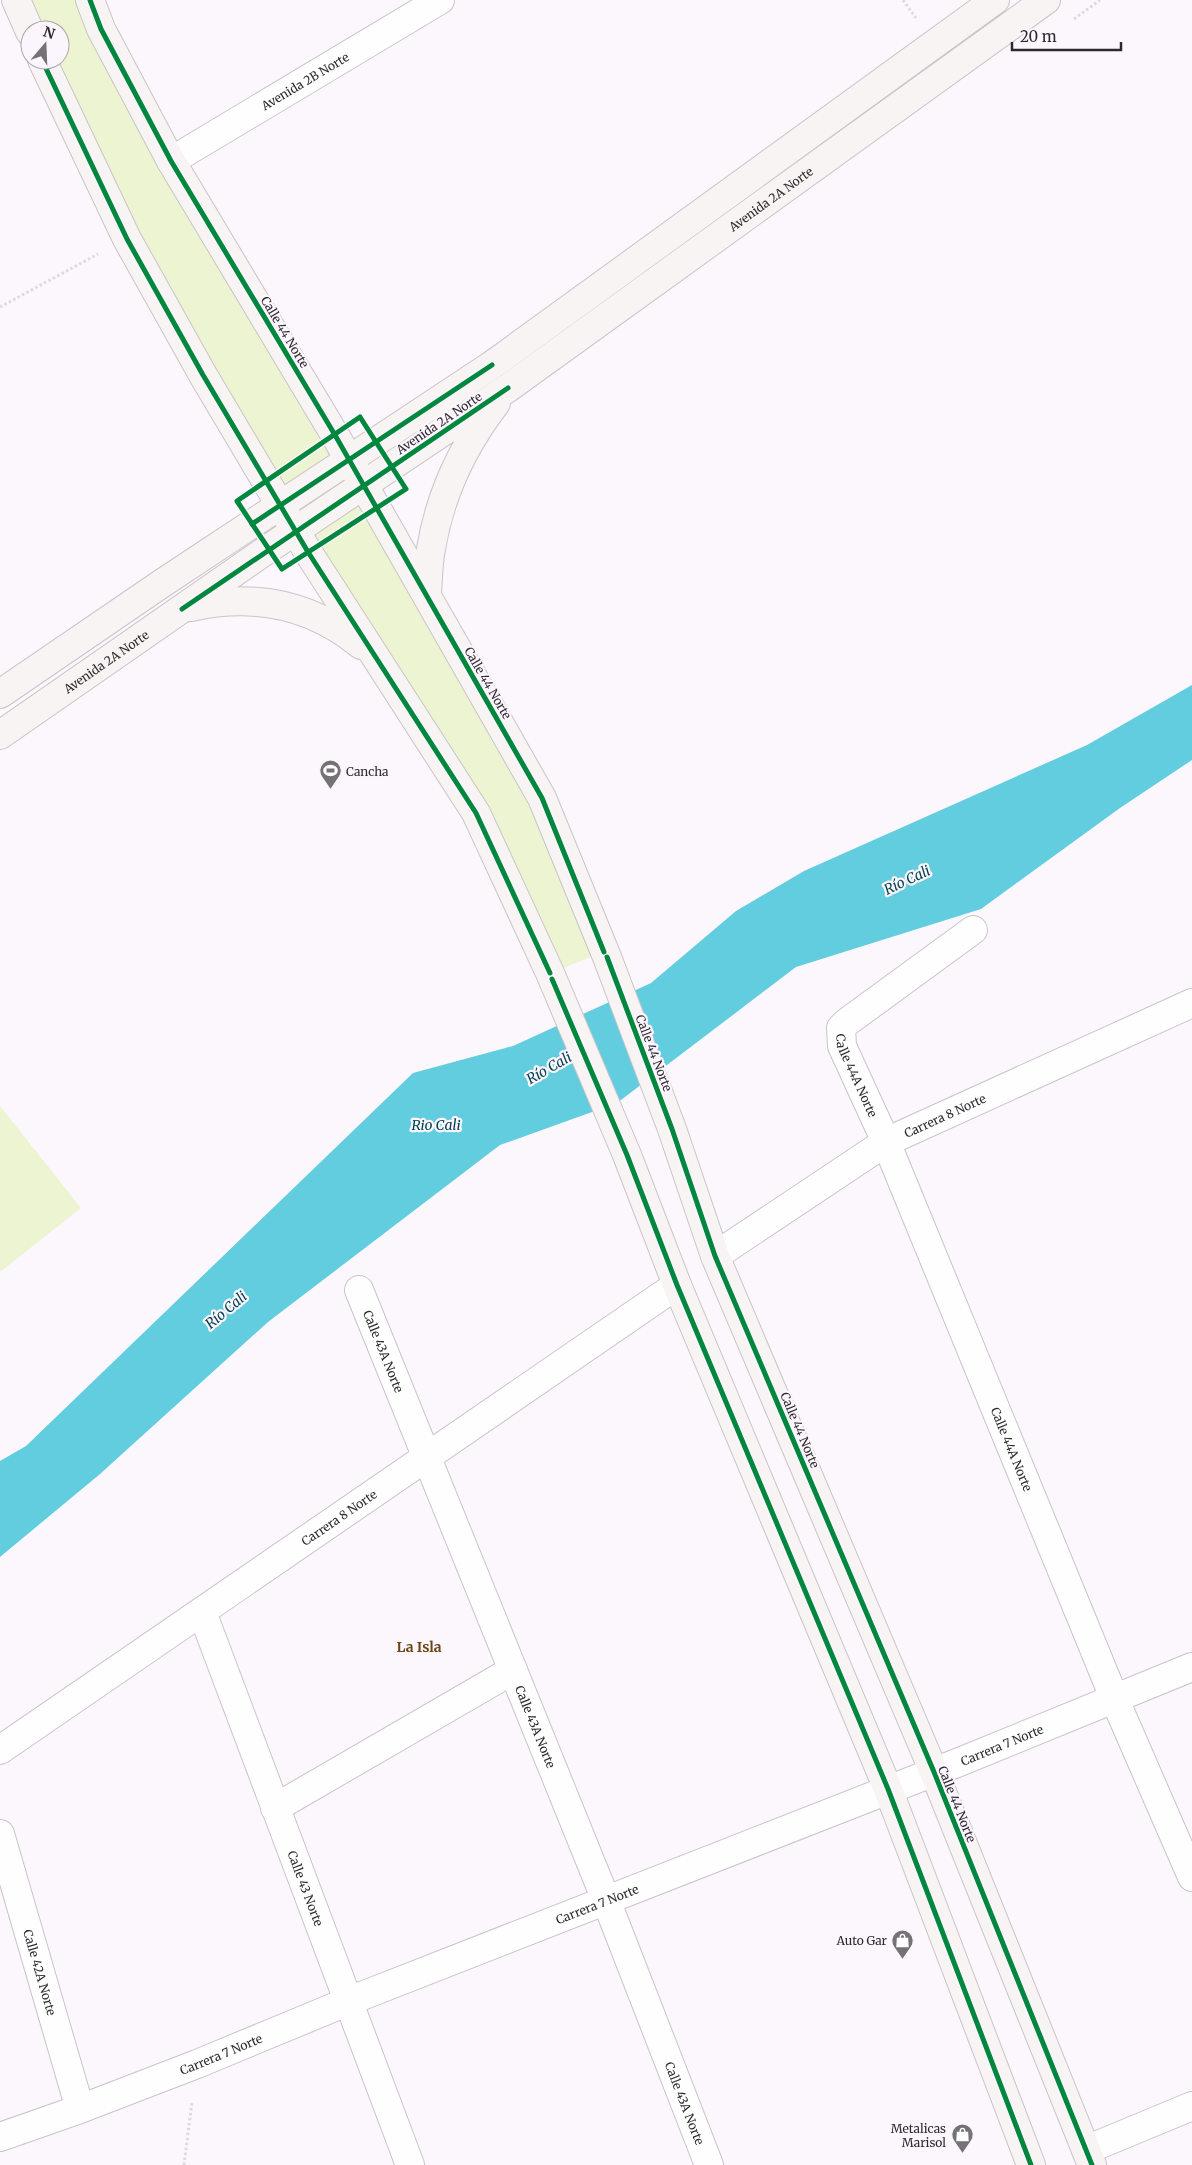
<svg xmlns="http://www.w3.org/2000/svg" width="1192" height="2165" viewBox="0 0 1192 2165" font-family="Merriweather,serif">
	<rect width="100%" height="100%" fill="#fcf7fc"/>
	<g fill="#edf4d1">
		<polygon points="16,0 90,0 349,460 280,505 42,60 60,60 60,30 30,30"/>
		<polygon points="364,485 427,595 604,952 550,973 476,813 295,531"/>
		<polygon points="0,1106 81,1208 0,1272"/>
	</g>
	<polygon fill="#61cddf" points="1192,685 1192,760 1120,808 981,909 796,967 617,1103 500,1145 268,1322 100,1474 0,1557 0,1461 26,1446 413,1073 513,1046 651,983 736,911 804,871 1087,745"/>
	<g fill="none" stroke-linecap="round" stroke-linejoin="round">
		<defs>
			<g id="minor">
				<path id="s1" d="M171,161L440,0"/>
				<path id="s2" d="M973,930L847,1022L841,1028L842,1046L886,1142L1115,1700L1192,1877"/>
				<path id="s3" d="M715,1256L886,1142L1192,1003"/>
				<path id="s4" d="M359,1290L606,1900L709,2165"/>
				<path id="s5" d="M202,1612L410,2165"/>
				<path id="s6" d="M0,1750L677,1285"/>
				<polyline points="275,1808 513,1670"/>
				<path id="s7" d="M0,1834L80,2109"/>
				<path id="s8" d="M0,2137L80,2109L197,2064L349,2001L957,1763L1192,1667"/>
				<polyline points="1086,2150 1192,2106"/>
			</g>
			<g id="secondary">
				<polyline points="16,0 30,32"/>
				<polyline points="90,0 101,29 171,161 335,435 542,798 607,957 672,1129 715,1256 934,1772 1092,2165"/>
				<polyline points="42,60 127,239 203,375 308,552 476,813 550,973 627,1155 677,1285 888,1789 1031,2165"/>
				<path d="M427,595C428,580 428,564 431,549C440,494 463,446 496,403"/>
				<path d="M191,607C254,593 311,604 361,645"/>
				<polyline points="0,694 164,582 492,365 995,0"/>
				<path id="s9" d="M0,735L268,549L508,388L1046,0"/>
			</g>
		</defs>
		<use href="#minor" stroke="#c8c4c9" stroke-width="30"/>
		<use href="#secondary" stroke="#c8c4c9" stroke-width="30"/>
		<g stroke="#dcdbdc" stroke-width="3" stroke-dasharray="2.5 2.5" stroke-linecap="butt">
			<polyline points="903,0 916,18"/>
			<polyline points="1074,19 1100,0"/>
			<polyline points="0,307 98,254"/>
			<polyline points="184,2165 192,2102"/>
		</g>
		<use href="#minor" stroke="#fffeff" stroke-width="28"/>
		<use href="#secondary" stroke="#f8f4f4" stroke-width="28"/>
		<defs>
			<g id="cycleway">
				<polyline points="90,0 101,29 171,161 335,435 542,798 604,952"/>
				<polyline points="42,60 127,239 203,375 308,552 476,813 550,973"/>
				<polygon points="360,417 406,489 282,569 237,501"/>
				<polyline points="252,524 492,365"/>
				<polyline points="182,609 508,388"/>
				<polyline points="607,957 672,1129 715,1256 934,1772 1092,2165"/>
				<polyline points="552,979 627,1155 677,1285 888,1789 1031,2165"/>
			</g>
		</defs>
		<use href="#cycleway" stroke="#fdf5fe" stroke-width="8"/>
		<use href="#cycleway" stroke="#00873e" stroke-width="5"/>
	</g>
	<defs>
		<symbol id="stadium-pin" viewBox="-11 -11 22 30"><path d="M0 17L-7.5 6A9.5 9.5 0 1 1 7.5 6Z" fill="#757276" stroke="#fdf5fe"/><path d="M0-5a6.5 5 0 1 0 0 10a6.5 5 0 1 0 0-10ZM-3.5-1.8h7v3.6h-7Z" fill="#fff"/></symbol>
		<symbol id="shop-pin" viewBox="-11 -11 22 30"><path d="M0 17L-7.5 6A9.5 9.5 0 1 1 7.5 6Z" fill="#757276" stroke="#fdf5fe"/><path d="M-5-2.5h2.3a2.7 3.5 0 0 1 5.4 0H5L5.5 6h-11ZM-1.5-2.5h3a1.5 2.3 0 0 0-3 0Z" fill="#fff"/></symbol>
	</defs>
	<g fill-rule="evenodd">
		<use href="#stadium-pin" x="318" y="758" width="25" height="34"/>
		<use href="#shop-pin" x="890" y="1928" width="25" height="34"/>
		<use href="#shop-pin" x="950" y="2122" width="25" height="34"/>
	</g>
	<g text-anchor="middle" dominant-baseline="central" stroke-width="4.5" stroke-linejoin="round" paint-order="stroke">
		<g font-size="12" fill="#2d2a2e" stroke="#fdf5fe">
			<text stroke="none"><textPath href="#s1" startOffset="156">Avenida 2B Norte</textPath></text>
			<text stroke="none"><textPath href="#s9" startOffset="939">Avenida 2A Norte</textPath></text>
			<text transform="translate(285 332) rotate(59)">Calle 44 Norte</text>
			<text transform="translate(439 423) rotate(-34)">Avenida 2A Norte</text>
			<text stroke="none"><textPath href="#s9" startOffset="129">Avenida 2A Norte</textPath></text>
			<text transform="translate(488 683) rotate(60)">Calle 44 Norte</text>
			<text transform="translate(654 1053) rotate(69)">Calle 44 Norte</text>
			<text stroke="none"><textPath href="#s2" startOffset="215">Calle 44A Norte</textPath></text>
			<text stroke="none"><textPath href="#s3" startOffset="270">Carrera 8 Norte</textPath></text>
			<text stroke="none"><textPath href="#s4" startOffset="66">Calle 43A Norte</textPath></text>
			<text transform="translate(800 1430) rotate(67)">Calle 44 Norte</text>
			<text stroke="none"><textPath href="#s2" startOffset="620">Calle 44A Norte</textPath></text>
			<text stroke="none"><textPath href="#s6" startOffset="411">Carrera 8 Norte</textPath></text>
			<text stroke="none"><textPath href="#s4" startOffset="471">Calle 43A Norte</textPath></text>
			<text stroke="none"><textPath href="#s8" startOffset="1076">Carrera 7 Norte</textPath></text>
			<text transform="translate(957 1804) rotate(68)">Calle 44 Norte</text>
			<text stroke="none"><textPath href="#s5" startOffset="295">Calle 43 Norte</textPath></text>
			<text stroke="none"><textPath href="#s8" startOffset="641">Carrera 7 Norte</textPath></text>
			<text stroke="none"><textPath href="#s7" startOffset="144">Calle 42A Norte</textPath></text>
			<text stroke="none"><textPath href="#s8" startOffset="236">Carrera 7 Norte</textPath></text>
			<text stroke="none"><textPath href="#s4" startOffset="876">Calle 43A Norte</textPath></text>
		</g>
		<g font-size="12" fill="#2d2a2e" stroke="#fdf5fe" text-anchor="end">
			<text x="346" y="771" text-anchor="start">Cancha</text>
			<text x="887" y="1940">Auto Gar</text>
			<text x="946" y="2128">Metalicas<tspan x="946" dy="14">Marisol</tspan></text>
		</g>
		<g font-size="14" font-style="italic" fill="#01434d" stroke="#fdf5fe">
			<text transform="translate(907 880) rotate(-25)">Río Cali</text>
			<text transform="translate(549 1068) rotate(-30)">Río Cali</text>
			<text x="436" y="1125">Rio Cali</text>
			<text transform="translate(226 1310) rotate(-40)">Río Cali</text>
		</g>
		<g font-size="14" font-weight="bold" fill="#694613" stroke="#fdf5fe">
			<text x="419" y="1647">La Isla</text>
		</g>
	</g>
	<g transform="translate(45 45) rotate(19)"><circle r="24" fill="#fdf5fe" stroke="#aaa4ab"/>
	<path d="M0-4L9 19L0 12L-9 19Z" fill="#757276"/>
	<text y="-8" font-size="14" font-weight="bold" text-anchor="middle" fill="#2d2a2e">N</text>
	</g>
	<path d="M1012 42v8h109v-8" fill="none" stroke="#2d2a2e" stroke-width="2.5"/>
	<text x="1020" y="42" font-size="15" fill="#2d2a2e" stroke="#fdf5fe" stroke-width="4" paint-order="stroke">20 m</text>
</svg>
